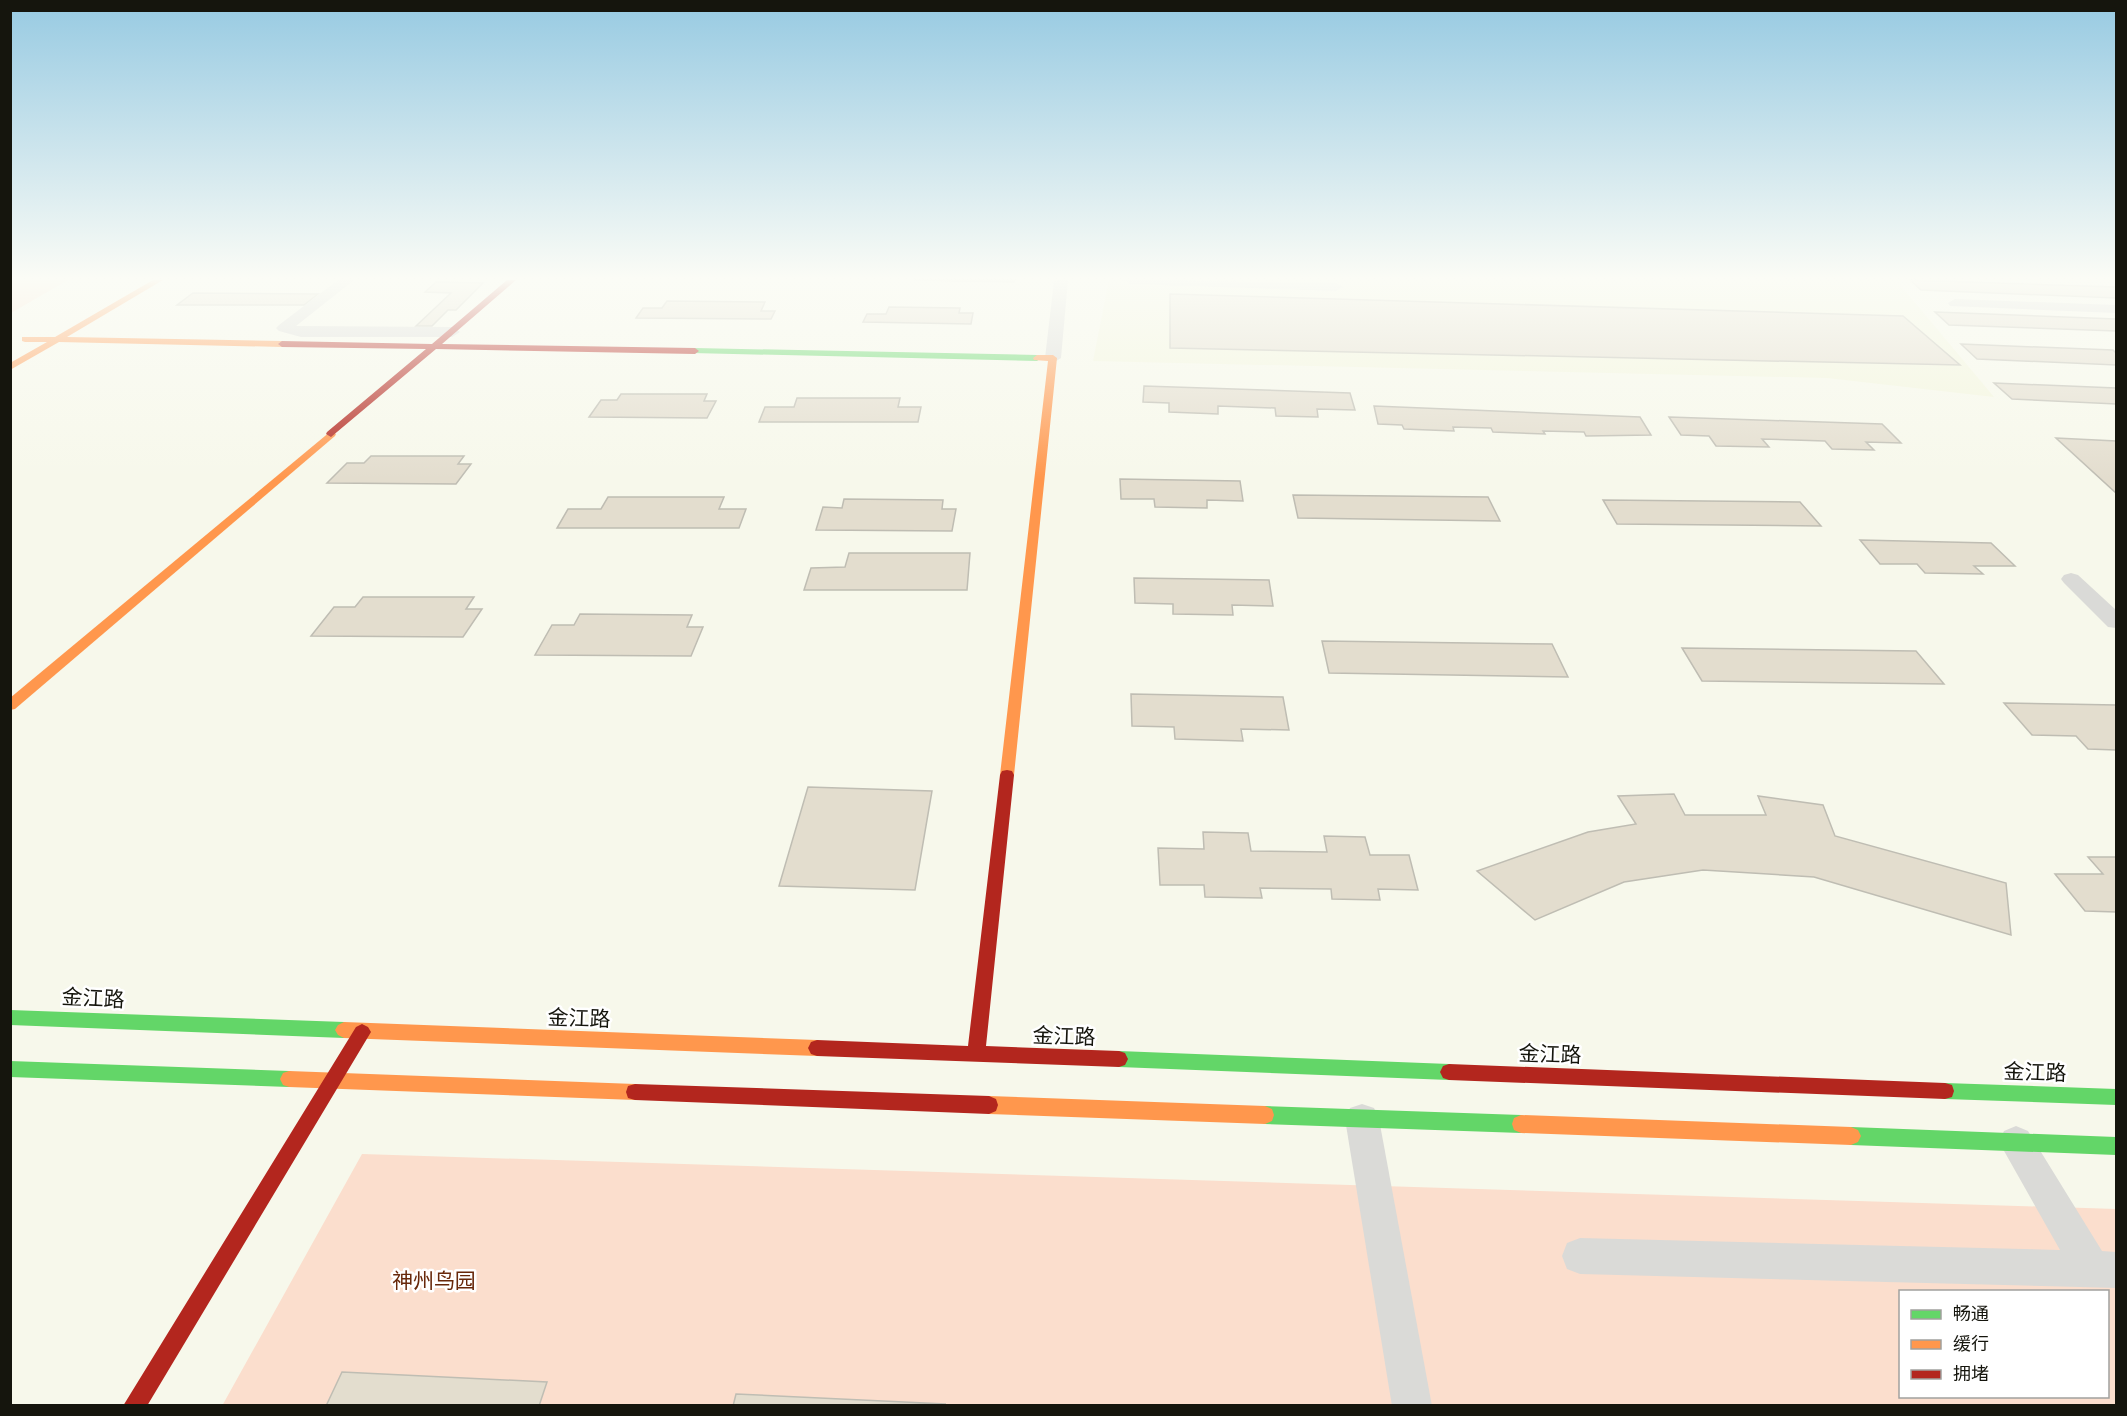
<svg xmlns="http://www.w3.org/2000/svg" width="2127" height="1416" viewBox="0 0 2127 1416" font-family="'Alegreya Sans','Noto Sans SC',sans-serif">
	<rect width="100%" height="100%" fill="#f7f8eb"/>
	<polygon fill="#f3f5dd" points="1109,280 1896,280 1994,397 1827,378 1093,361"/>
	<g fill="#fbdecd" fill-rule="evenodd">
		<polygon points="11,280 68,280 11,313"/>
		<path d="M362,1154L2116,1209V1405L222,1406ZM1900,1292H2108V1396H1900Z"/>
	</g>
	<g fill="#e3ddce" stroke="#bfbdb3" stroke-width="1.5">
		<polygon points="914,280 1015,280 1014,282"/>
		<polygon points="1910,280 2116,287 2116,298 1921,290"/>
		<polygon points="436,282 483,283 456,310 448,310 432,326 416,326 451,293 425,292"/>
		<polygon points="193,293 318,294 304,305 177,305"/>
		<polygon points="1170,294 1903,316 1960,365 1170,348"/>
		<polygon points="667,301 765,302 761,311 775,311 771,319 636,318 643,308 662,308"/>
		<polygon points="889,307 960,308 959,313 973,313 971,324 863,322 867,314 886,314"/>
		<polygon points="1935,312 2116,319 2116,331 1949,325"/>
		<polygon points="1961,344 2113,350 2116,353 2116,365 1977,359"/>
		<polygon points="1994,383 2116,388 2116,404 2012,399"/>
		<polygon points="1144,386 1350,393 1355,410 1317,409 1318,417 1276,416 1275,408 1218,406 1218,414 1169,412 1169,403 1143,402"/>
		<polygon points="621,394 707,394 704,401 716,401 707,418 589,417 601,400 617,400"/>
		<polygon points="797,398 900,398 898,407 921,407 918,422 759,422 765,407 794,407"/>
		<polygon points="1374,406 1640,417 1651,435 1586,436 1584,432 1543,431 1545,434 1493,432 1491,428 1453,427 1454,431 1404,429 1402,425 1378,424"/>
		<polygon points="1669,417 1882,424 1901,443 1866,442 1874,450 1832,449 1825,441 1762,439 1769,447 1716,446 1709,436 1681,435"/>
		<polygon points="2056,438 2116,441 2116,493"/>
		<polygon points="371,456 464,456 458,464 471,464 456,484 327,483 347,463 364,463"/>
		<polygon points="1120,479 1240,481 1243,501 1207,500 1207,508 1155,507 1154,499 1121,499"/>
		<polygon points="1293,495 1488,497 1500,521 1298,518"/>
		<polygon points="608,497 724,497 719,509 746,509 739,528 557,528 568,509 601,509"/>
		<polygon points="844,499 943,500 942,509 956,509 952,531 816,530 823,507 842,508"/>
		<polygon points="1603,500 1800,502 1821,526 1617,524"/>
		<polygon points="1860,540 1991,543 2015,566 1974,566 1983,574 1925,573 1917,564 1880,564"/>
		<polygon points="849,553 970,553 967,590 804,590 811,568 845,567"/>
		<polygon points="1134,578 1269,580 1273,606 1232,605 1233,615 1173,614 1173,604 1135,603"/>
		<polygon points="363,597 474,597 466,609 482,609 463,637 311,636 334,607 355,607"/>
		<polygon points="580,614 692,615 687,627 703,627 691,656 535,655 552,625 574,625"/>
		<polygon points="1322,641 1552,644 1568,677 1329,673"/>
		<polygon points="1682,648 1916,651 1944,684 1702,681"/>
		<polygon points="1131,694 1283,697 1289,730 1241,729 1243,741 1175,739 1174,727 1132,726"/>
		<polygon points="2004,703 2116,705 2116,750 2088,749 2076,736 2032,735"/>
		<polygon points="808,787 932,791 915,890 779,886"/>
		<polygon points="1674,794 1685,815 1766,815 1758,796 1823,805 1835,836 2006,883 2011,935 1814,877 1703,870 1624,882 1535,920 1477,871 1588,832 1636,824 1618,796"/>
		<polygon points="1203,832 1248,833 1251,851 1327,852 1324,836 1365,837 1370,855 1409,855 1418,890 1378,889 1380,900 1332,899 1331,889 1260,888 1262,898 1205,897 1204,885 1160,885 1158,848 1204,849"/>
		<polygon points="2088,857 2116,857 2116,912 2085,911 2055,874 2103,874"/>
		<polygon points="342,1372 547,1382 539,1406 326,1406"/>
		<polygon points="736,1394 946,1404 733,1406"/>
	</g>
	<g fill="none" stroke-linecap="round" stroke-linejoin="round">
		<g fill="#dadad7" fill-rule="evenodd">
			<polygon points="338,280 354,280 296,326 452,327 460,332 452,337 301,337 279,331 276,328 279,325"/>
			<polygon points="1068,280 1061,358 1053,363 1045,358 1054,281"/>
			<polygon points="1124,280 1336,283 1343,287 1336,291 1131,284"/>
			<polygon points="1955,299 2116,305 2116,313 1950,306 1948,303"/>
			<polygon points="2071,573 2078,575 2116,610 2116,628 2108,627 2064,583 2061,579 2064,575"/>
			<polygon points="1362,1104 1374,1108 1379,1119 1432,1406 1392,1406 1345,1119 1350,1108"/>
			<polygon points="2016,1126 2028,1131 2102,1251 2116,1252 2116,1288 1580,1274 1567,1269 1562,1256 1567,1243 1580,1238 2060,1250 1999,1142 2004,1131"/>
		</g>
		<g fill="#63d668" fill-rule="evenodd">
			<polygon points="695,348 1037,355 1041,358 1037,361 692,353 692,349"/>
			<polygon points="10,1010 344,1022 350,1025 353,1030 350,1035 344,1038 10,1025"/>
			<polygon points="1119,1051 1449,1064 1455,1066 1458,1072 1455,1078 1449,1080 1119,1067 1113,1065 1110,1059 1113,1053"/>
			<polygon points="10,1061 289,1071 295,1073 298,1079 295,1085 289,1087 10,1077"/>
			<polygon points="1945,1083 2116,1089 2116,1105 1945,1099 1938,1097 1936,1091 1938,1085"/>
			<polygon points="1265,1106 1521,1115 1528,1118 1530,1124 1528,1130 1521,1133 1265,1124 1258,1121 1256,1115 1258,1109"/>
			<polygon points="1851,1127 2116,1137 2116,1155 1851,1145 1844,1142 1841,1136 1844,1130"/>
		</g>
		<g fill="#ff974d" fill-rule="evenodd">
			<polygon points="153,280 163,280 67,337 282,341 286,344 282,347 59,342 10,370 10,363 47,342 25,342 22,341 22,337 55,337"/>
			<polygon points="1037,355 1053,355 1057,358 1014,775 1012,779 1002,779 1000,775 1048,361 1034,360 1033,358"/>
			<polygon points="331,431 336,434 335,436 15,709 10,710 10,698"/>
			<polygon points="344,1022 817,1040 823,1042 826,1048 823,1054 817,1056 344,1038 338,1035 335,1030 338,1025"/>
			<polygon points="289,1071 635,1084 642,1086 644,1092 642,1098 635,1100 289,1087 283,1085 280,1079 283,1073"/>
			<polygon points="989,1096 1265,1106 1272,1109 1274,1115 1272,1121 1265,1124 989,1114 982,1111 980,1105 982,1099"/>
			<polygon points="1521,1115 1851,1127 1858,1130 1861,1136 1858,1142 1851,1145 1521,1133 1514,1130 1512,1124 1514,1118"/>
		</g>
		<g fill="#b3261e" fill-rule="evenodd">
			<polygon points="507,280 516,280 442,344 695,348 699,351 695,354 436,349 331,437 326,434 327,432 426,349 282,347 278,344 282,341 432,344"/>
			<polygon points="1007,770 1012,771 1014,775 986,1046 1119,1051 1125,1053 1128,1059 1125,1065 1119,1067 817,1056 811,1054 808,1048 811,1042 817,1040 968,1046 1000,775 1002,771"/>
			<polygon points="362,1024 368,1027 371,1032 368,1037 147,1406 123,1406 356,1027"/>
			<polygon points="1449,1064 1945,1083 1952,1085 1954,1091 1952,1097 1945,1099 1449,1080 1443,1078 1440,1072 1443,1066"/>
			<polygon points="635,1084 989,1096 996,1099 998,1105 996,1111 989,1114 635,1100 628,1098 626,1092 628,1086"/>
		</g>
	</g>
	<linearGradient id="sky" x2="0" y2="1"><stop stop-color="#97cae2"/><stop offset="0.58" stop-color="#fbfcf6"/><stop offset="1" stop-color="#fbfcf6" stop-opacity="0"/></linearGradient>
	<rect width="2127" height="479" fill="url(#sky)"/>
	<g text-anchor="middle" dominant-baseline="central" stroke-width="5" stroke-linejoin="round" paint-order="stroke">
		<g font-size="21" fill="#15150d" stroke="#fff">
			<text transform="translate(93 999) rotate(3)">金江路</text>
			<text transform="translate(579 1019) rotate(2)">金江路</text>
			<text transform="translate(1064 1037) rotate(2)">金江路</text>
			<text transform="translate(1550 1055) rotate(2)">金江路</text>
			<text transform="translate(2035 1073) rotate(2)">金江路</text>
		</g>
		<g font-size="21" fill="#68280a" stroke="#fff">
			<text x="434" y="1281">神州鸟园</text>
		</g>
	</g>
	<rect width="2127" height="1416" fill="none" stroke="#15150d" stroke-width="24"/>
	<rect x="1899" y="1290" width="210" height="108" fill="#ffffff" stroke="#a1a19e" stroke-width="1.5"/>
	<rect x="1911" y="1310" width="30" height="9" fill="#63d668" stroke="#a1a19e" stroke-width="1.5"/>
	<text x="1953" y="1320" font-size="18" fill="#15150d">畅通</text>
	<rect x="1911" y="1340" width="30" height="9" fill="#ff974d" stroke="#a1a19e" stroke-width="1.5"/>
	<text x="1953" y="1350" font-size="18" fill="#15150d">缓行</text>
	<rect x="1911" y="1370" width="30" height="9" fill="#b3261e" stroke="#a1a19e" stroke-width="1.5"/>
	<text x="1953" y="1380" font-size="18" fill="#15150d">拥堵</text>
</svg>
